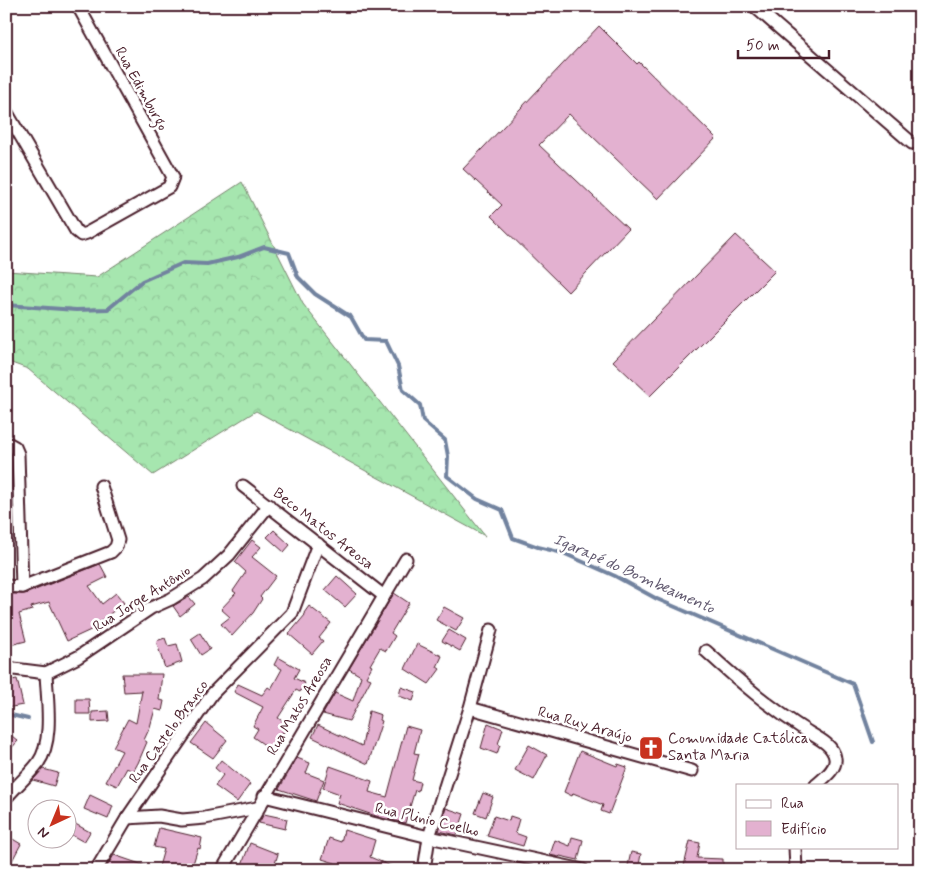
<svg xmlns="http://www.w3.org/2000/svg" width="926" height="876" viewBox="0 0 926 876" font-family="Mynerve,sans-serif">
	<defs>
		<pattern id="forest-crowns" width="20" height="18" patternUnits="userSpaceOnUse" patternTransform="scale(1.25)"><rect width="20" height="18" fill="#a6e6af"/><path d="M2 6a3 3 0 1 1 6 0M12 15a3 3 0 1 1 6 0" fill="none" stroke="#90c597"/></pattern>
	</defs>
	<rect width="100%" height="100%" fill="#fff"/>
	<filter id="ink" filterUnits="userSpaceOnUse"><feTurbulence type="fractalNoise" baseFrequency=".02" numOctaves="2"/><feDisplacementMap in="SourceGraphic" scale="10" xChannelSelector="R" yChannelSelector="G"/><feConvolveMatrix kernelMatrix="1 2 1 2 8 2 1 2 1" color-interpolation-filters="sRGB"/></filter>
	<g filter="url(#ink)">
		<polygon fill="url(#forest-crowns)" stroke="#78826d" points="242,182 303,304 485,536 256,411 153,475 28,369 6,361 6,271 97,277"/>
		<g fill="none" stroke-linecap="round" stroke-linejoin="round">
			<g stroke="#72839f" stroke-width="4">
				<polyline points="6,305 76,310 108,309 142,281 183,263 207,264 238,257 264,247 289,253 298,277 315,294 351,317 364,340 386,341 398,366 403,390 420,405 423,421 445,440 448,456 447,476 477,499 502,510 513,538 538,547 563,553 615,576 657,599 853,684 873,742"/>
				<polyline points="6,716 11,715 28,719"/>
			</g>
		</g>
		<g fill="#e3b1d0" stroke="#4a1f2b">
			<polygon points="599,26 637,64 639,62 716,138 658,199 569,114 539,145 628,229 568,292 491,216 502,205 463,169"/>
			<polygon points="736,235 775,271 650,396 613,361"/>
			<polygon points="274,530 290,545 284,552 267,537"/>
			<polygon points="252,540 261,547 252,557 276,576 260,597 262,599 253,613 232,636 221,624 230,617 221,609 236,593 233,591 246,572 235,562"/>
			<polygon points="100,564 107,577 89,586 102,604 116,593 124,603 94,626 95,628 67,641 49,602 31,607 32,610 19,614 26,641 6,646 6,631 12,629 6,612 6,596 12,594 25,594"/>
			<polygon points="337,576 357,594 345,607 325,590"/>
			<polygon points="394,593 409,603 391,633 395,636 386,651 380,648 370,665 372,666 366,677 371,679 349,721 323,714 335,693 353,701 361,676 349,669"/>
			<polygon points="189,597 195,604 180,616 173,606"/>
			<polygon points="309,606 331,623 319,638 323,641 312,654 289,634 305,615 304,613"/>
			<polygon points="444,607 464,618 456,631 436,620"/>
			<polygon points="449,630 466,640 460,651 442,641"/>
			<polygon points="200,633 210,649 201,655 191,639"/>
			<polygon points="165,638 168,646 177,644 182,662 165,668 156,641"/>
			<polygon points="417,644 442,656 437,667 440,669 429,684 405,669"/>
			<polygon points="278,657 299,669 294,678 305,683 300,692 296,690 278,718 289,725 284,733 281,732 269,748 253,737 258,729 253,726 263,707 234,692 238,684 262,695 268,687 271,689 282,669 274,665"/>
			<polygon points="122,674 162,674 159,700 164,701 162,711 155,709 150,727 144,740 147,742 138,763 133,772 127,768 117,786 106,781 122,751 113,747 128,719 136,723 142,691 124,692"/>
			<polygon points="17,679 23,705 6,708 6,681"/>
			<polygon points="401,687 416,692 413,701 399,696"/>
			<polygon points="76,699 89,699 90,714 76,714"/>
			<polygon points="108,711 109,721 92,722 92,712"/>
			<polygon points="369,711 381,715 380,720 382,721 368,764 312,737 318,725 362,746"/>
			<polygon points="206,723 227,740 213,758 191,743"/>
			<polygon points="488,723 503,729 498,744 500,745 497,754 481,748"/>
			<polygon points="406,726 420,730 414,753 419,754 412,780 420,782 418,791 415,790 405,823 382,818 337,803 340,794 323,788 330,766 372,781 369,792 387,797"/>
			<polygon points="6,731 18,741 6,754"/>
			<polygon points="529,745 547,755 534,780 515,770"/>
			<polygon points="580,751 617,766 618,764 627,767 609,814 601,811 603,805 573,793 572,796 564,792"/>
			<polygon points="297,758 310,763 306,773 324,780 316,801 279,789"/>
			<polygon points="221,760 250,784 237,802 215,786 223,775 215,768"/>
			<polygon points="43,769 58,773 54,786 33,780"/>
			<polygon points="483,793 493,797 486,817 475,813"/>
			<polygon points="90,795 113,806 108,819 84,809"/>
			<polygon points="446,808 464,814 457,835 439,831"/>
			<polygon points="264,814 287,819 285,829 259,823"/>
			<polygon points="494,816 509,821 510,816 519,819 515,833 526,837 523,846 487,836"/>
			<polygon points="68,820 90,832 84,842 68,833"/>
			<polygon points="159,828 202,838 200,849 198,848 191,870 158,870 164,849 154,847"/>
			<polygon points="344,830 375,840 370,857 400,870 333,870 335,863 322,859 329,838 341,842"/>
			<polygon points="6,835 21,844 7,870 6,870"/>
			<polygon points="572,837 583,840 578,860 560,856 559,857 550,855 555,840 570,846"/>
			<polygon points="690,841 700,843 697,858 723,859 723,870 683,870"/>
			<polygon points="250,843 278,854 273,870 240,870"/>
			<polygon points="631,852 641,854 638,870 627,870"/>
			<polygon points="114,855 152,868 152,870 105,870"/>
		</g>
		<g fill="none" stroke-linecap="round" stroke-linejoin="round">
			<defs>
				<g id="minor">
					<polyline points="754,6 912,143"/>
					<polyline points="6,111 76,231 81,235 87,233 169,187 173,177 78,6"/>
					<polyline points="6,442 15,447 18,454 22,587"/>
					<polyline points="243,486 384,596"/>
					<polyline points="6,586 22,587 111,552 116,547 118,540 101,486"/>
					<path d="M706,651C740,682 769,707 808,732C818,738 833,745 835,758C837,769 824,778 816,785"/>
					<polyline points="6,668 46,673 78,657 151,608 171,599 203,579 229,555 269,505"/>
					<polyline points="470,708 692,771"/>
					<polyline points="264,796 429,837 583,870"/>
					<path d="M6,798C16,786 29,775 38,763C54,741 47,699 46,673"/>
					<polyline points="127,818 159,816 182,820 205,818 257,808"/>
					<polyline points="795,847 796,870"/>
					<polyline points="96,870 127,818 212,694 292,613 318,544"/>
					<polyline points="222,870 406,559"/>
					<polyline points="424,870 429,837 470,708 491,630"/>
				</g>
			</defs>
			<use href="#minor" stroke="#4a1f2b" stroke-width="15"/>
			<use href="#minor" stroke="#fff" stroke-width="11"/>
		</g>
	</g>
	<defs>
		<symbol id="church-square" viewBox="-11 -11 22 22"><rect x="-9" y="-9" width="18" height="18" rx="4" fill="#c8321e" stroke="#fff"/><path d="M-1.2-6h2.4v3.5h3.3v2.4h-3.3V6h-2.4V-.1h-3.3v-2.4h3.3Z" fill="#fff"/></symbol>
	</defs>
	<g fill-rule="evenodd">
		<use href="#church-square" x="637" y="734" width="28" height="28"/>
	</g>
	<g text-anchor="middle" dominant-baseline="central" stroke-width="5" stroke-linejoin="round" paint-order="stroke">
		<g font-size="15" fill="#4a1f2b" stroke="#fff">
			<text transform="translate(141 89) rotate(61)">Rua Edimburgo</text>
			<text transform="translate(323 529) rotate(38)">Beco Matos Areosa</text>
			<text transform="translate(142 599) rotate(-32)">Rua Jorge Antônio</text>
			<text transform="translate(300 706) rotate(-59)">Rua Matos Areosa</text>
			<text transform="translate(585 725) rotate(16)">Rua Ruy Araújo</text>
			<text transform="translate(169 732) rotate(-54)">Rua Castelo Branco</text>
			<text transform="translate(427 820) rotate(13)">Rua Plinio Coelho</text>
		</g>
		<g font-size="15" fill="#4a1f2b" stroke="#fff" text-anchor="start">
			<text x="668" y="739">Comunidade Católica<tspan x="668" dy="17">Santa Maria</tspan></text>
		</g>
		<g font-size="16" font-style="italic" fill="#61596f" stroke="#fff">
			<text transform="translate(634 574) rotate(24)">Igarapé do Bombeamento</text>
		</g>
	</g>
	<rect width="926" height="876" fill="none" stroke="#fff" stroke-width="25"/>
	<rect x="12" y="12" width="901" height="851" fill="none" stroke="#4a1f2b" stroke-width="2" filter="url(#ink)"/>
	<rect x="736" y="784" width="162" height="65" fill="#ffffff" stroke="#b7a5aa"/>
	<rect x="746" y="800" width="25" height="8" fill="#ffffff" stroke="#b7a5aa"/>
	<text x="781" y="808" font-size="15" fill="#4a1f2b">Rua</text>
	<rect x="746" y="821" width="25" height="15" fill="#e3b1d0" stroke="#b7a5aa"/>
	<text x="781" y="834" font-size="15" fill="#4a1f2b">Edifício</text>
	<g transform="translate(52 824) rotate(224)"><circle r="24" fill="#ffffff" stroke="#b7a5aa"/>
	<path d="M0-4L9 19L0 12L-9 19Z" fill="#c8321e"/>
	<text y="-8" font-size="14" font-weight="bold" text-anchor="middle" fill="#4a1f2b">N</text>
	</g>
	<path d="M738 50v8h91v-8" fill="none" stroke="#4a1f2b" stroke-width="2.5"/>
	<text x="746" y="50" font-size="15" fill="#4a1f2b" stroke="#ffffff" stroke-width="4" paint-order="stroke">50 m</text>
</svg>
